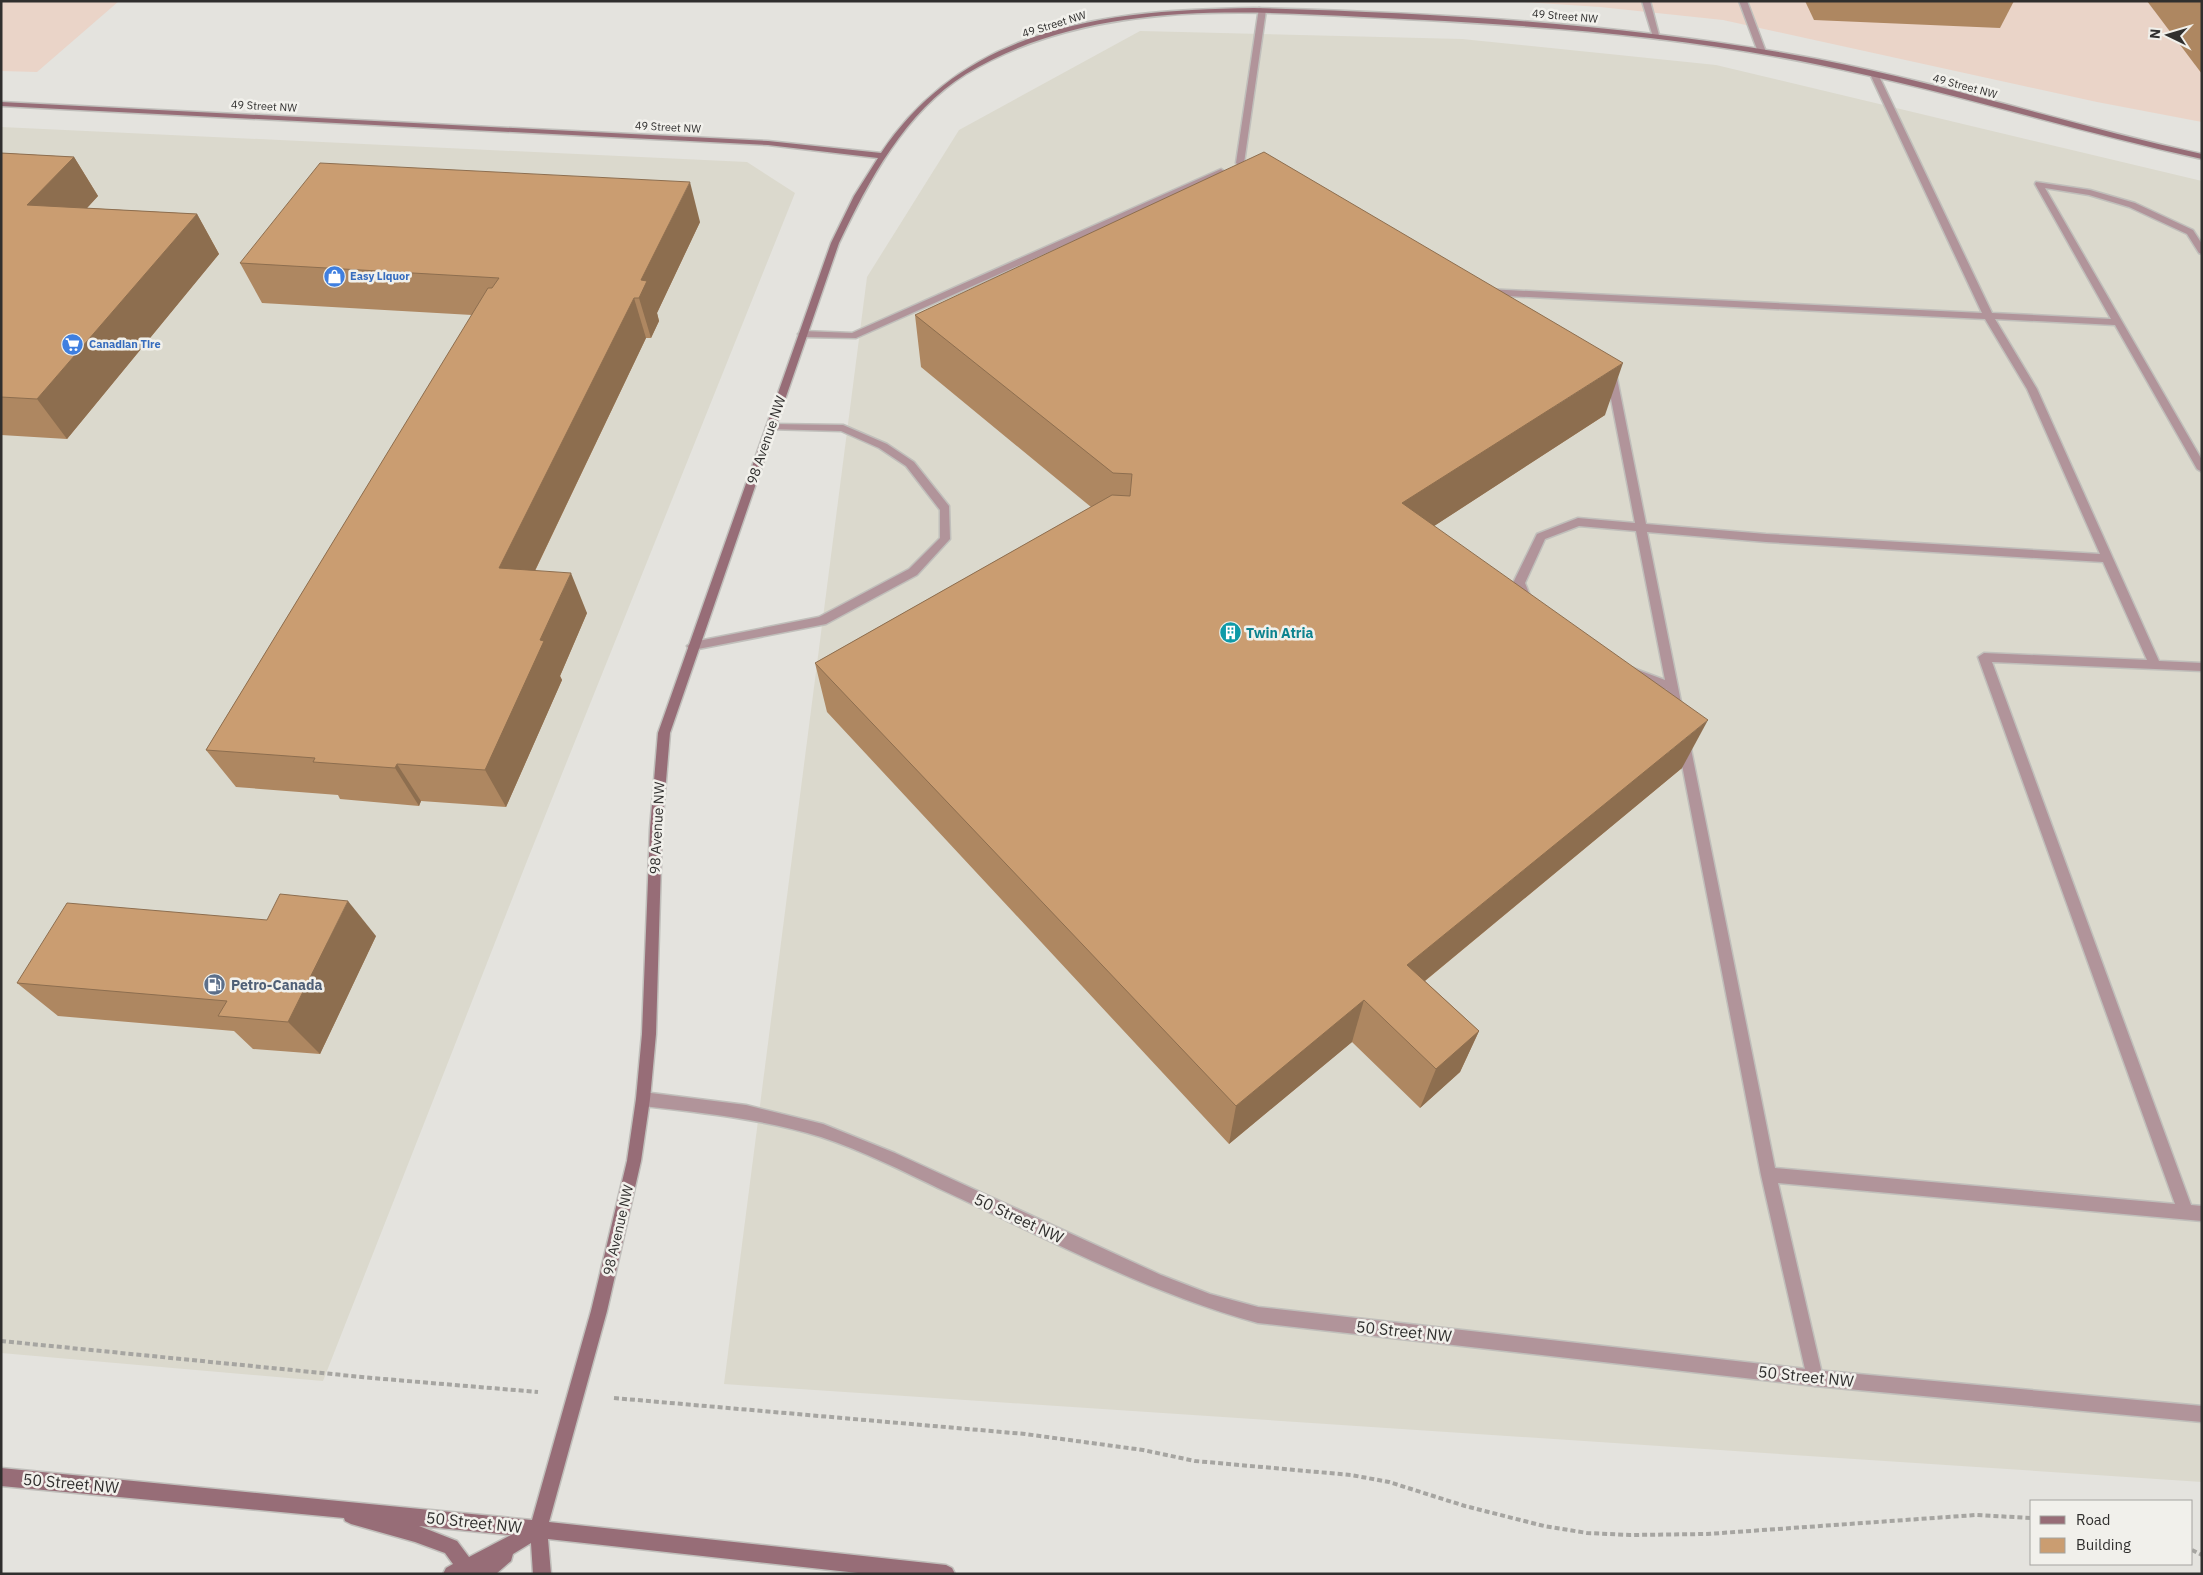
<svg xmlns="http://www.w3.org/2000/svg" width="2203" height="1575" viewBox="0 0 2203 1575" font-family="'IBM Plex Sans',sans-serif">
	<rect width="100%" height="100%" fill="#e4e3de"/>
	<g fill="#dbd9cd">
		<polygon points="1140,31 1462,39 1716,65 2202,181 2202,1482 724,1384 867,277 959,130"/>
		<polygon points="1,127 747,162 795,193 527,861 323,1381 1,1353"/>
	</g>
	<g fill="#ead4c8">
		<polygon points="1,1 119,1 37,72 1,71"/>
		<polygon points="1510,1 2202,1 2202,122 2097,102 1723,20 1600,7"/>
	</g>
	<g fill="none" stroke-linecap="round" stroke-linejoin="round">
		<defs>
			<g id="lane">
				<polygon points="1642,1 1650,1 1660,39 1653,37"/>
				<polygon points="1739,1 1747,1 1766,52 1765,54 1758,52"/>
				<polygon points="1259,8 1266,10 1244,163 1240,166 1236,163"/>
				<polygon points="1871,72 1878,74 1992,313 2111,319 2035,184 2036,182 2090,190 2135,203 2193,230 2202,244 2202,254 2199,253 2187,234 2129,207 2089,195 2045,188 2202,460 2202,472 2197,469 2115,325 1995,319 2037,389 2159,661 2202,663 2202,671 1992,662 2191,1205 2202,1206 2202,1221 1778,1183 1823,1378 1821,1384 1815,1386 1809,1384 1807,1378 1761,1175 1678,744 1680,741 1688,741 1690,744 1775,1168 2175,1204 1978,657 1984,653 2147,660 2103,562 1766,542 1647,532 1683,712 1681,715 1673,715 1667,690 1629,675 1627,672 1633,668 1665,680 1636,531 1579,526 1545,539 1525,583 1533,603 1531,606 1523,606 1513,583 1537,534 1578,518 1635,523 1606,373 1608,371 1611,370 1616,373 1646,524 1766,534 2100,554 2027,389 1985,319 1486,295 1481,292 1486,289 1982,313 1870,74"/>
				<polygon points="1221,169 1225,172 1224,174 856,338 803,337 798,334 803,331 852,333"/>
				<polygon points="771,424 843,425 887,444 914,462 949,506 950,539 917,575 826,624 693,650 689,649 687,646 693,642 819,617 909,569 940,538 940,510 906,466 879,448 841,431 767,429 766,427"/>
			</g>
			<path id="street" d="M643,1092L746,1105L823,1124L895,1153L1161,1275L1210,1294L1258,1307L1815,1370L2202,1406V1422L1815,1386L1258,1323C1148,1293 1046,1238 942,1190C903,1171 863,1151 821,1137C763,1119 703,1113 643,1106L638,1104L636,1099L638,1094Z"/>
			<path id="secondary" d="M1254,8C1442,13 1631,24 1817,59C1947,84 2073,126 2202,154V159C2074,131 1949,91 1820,65C1670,34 1516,24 1364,17C1231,10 1085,2 966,74C905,112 869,180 839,243L670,733L662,829L656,1034L650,1099L641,1161L607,1311L549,1522L946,1565L952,1568L955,1574H867L548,1539L551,1574H533L531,1543L513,1554L511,1561L496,1574H443L446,1568L453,1564L445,1553L415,1542L351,1524L345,1521L344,1518L1,1486V1468L532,1520L591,1311L627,1161L636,1099L642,1034L650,829L658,733L831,243L854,196L878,158L768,145L1,106V102L768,141L881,153C967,24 1112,10 1254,8ZM419,1526L511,1535L469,1557L457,1541Z"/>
		</defs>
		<use href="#lane" stroke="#c0bfbb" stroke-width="3"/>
		<use href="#street" stroke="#c0bfbb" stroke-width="3"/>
		<use href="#secondary" stroke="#c0bfbb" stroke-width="3"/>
		<g stroke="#a6a5a1" stroke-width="4" stroke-dasharray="5 3" stroke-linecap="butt">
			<polyline points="1,1341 372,1378 538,1392"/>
			<polyline points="614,1398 1025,1434 1143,1450 1195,1461 1351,1475 1389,1482 1465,1506 1544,1526 1587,1533 1630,1535 1707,1534 1976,1515 2032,1518"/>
			<polyline points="2192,1550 2202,1555"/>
		</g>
		<use href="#lane" fill="#b1949a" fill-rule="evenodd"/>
		<use href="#street" fill="#b1949a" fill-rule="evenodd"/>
		<use href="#secondary" fill="#976d77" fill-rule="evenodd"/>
	</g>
	<g fill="#ae8761">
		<polygon points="1805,1 2014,1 2000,28 1814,20"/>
		<polygon points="2147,1 2202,1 2202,74"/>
		<polygon points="1,153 74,157 98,196 87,208 197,214 219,254 67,439 1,435"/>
		<polygon points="700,222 657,313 659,321 651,338 646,338 535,571 587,613 560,676 562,680 506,807 421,801 419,806 340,799 338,795 236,787 206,750 472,315 262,303 240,263"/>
		<polygon points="915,315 1605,415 1434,526 1682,768 1425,981 1479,1031 1460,1072 1420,1108 1352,1042 1229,1144 827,712 815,663 1091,507 921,367"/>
		<polygon points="376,936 320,1054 253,1049 234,1031 58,1016 17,983"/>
	</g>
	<g fill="#8d6e4f">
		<polygon points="74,157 98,196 53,245 27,205"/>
		<polygon points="690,182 700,222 657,313 659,321 651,338 639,298 641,280"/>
		<polygon points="197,214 219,254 67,439 37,399"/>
		<polygon points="634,298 646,338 517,608 499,568"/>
		<polygon points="1623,363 1605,415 1391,554 1402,503"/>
		<polygon points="571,573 587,613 560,676 562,680 506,807 485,770 540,640"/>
		<polygon points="1708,720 1682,768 1392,1008 1407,965"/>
		<polygon points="397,764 421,801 419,806 395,768"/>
		<polygon points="348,901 376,936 320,1054 288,1022"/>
		<polygon points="1364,1000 1352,1042 1229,1144 1236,1106"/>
		<polygon points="1479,1031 1460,1072 1420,1108 1436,1069"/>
	</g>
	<g fill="#ca9d71" stroke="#8d6e4f">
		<polygon points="1264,152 1623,363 1402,503 1708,720 1407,965 1479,1031 1436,1069 1364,1000 1236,1106 815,663 1112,495 1130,496 1132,474 1113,473 915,315"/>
		<polygon points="1,153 74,157 27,205 197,214 37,399 1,397"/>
		<polygon points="320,163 690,182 641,280 647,281 639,298 634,298 499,568 571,573 540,640 544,641 485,770 397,764 395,768 313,762 315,758 206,750 488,288 492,288 499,278 240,263"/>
		<polygon points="280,894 348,901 288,1022 218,1016 227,1001 17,983 67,903 267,920"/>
	</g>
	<defs>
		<symbol id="shop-disc" viewBox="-11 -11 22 22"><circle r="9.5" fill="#3f7fe0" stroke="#f1f0eb"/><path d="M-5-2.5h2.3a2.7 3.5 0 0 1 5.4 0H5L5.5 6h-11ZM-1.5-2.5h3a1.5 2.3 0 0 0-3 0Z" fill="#fff"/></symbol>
		<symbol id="supermarket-disc" viewBox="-11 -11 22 22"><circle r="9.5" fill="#3f7fe0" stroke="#f1f0eb"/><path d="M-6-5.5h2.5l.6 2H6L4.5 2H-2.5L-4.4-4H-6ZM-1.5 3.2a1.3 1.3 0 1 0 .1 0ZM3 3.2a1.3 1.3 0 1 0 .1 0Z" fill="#fff"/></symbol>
		<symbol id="building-disc" viewBox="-11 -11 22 22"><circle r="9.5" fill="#0f9aa8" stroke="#f1f0eb"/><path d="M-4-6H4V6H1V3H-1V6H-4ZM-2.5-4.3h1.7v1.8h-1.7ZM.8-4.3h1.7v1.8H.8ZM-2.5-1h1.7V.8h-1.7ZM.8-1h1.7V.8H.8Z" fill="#fff"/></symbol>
		<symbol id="fuel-disc" viewBox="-11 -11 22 22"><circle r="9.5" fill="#5c6f8a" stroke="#f1f0eb"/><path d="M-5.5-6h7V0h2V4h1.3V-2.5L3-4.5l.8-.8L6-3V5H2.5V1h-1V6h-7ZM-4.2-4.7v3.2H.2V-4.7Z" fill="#fff"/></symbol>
	</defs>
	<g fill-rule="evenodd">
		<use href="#shop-disc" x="322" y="264" width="25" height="25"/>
		<use href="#supermarket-disc" x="60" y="332" width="25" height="25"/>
		<use href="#building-disc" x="1218" y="620" width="25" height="25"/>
		<use href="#fuel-disc" x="202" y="972" width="25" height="25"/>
	</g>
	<g text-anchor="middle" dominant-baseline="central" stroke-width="5" stroke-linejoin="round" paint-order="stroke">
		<g font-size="11" fill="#302f2e" stroke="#f1f0eb">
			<text transform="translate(1565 16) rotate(5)">49 Street NW</text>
			<text transform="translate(1054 24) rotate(-17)">49 Street NW</text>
			<text transform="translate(1965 86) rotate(15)">49 Street NW</text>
			<text transform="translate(264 106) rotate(3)">49 Street NW</text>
			<text transform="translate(668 127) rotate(3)">49 Street NW</text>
		</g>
		<g font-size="11" font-weight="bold" fill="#366cbe" stroke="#f1f0eb" text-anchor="start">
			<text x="350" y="276">Easy Liquor</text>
			<text x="89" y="344">Canadian Tire</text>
		</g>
		<g font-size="14" fill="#302f2e" stroke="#f1f0eb">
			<text transform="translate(766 440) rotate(-71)">98 Avenue NW</text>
			<text transform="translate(657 828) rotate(-87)">98 Avenue NW</text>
			<text transform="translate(618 1230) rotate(-77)">98 Avenue NW</text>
		</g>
		<g font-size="14" font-weight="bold" fill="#0d838f" stroke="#f1f0eb" text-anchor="start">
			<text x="1246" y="633">Twin Atria</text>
		</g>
		<g font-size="14" font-weight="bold" fill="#4e5e75" stroke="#f1f0eb" text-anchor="start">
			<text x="231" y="985">Petro-Canada</text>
		</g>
		<g font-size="16" fill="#302f2e" stroke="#f1f0eb">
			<text transform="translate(1019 1218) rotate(25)">50 Street NW</text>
			<text transform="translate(1404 1331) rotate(6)">50 Street NW</text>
			<text transform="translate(1806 1376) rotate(6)">50 Street NW</text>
			<text transform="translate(71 1483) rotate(5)">50 Street NW</text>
			<text transform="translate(474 1522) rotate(6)">50 Street NW</text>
		</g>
	</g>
	<rect width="2203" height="1575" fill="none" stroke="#302f2e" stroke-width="5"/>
	<rect x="2030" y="1500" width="162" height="65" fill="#f1f0eb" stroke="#a4a39f"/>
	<rect x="2040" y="1516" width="25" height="8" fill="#976d77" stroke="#a4a39f"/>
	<text x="2076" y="1525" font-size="15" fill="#302f2e">Road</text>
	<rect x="2040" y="1538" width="25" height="15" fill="#ca9d71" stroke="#a4a39f"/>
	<text x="2076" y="1550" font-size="15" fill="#302f2e">Building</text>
	<g transform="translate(2168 35) rotate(275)" stroke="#f1f0eb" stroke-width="4" paint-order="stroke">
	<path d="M0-4L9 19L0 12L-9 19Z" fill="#302f2e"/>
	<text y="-8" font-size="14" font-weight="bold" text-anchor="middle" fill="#302f2e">N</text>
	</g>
</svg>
